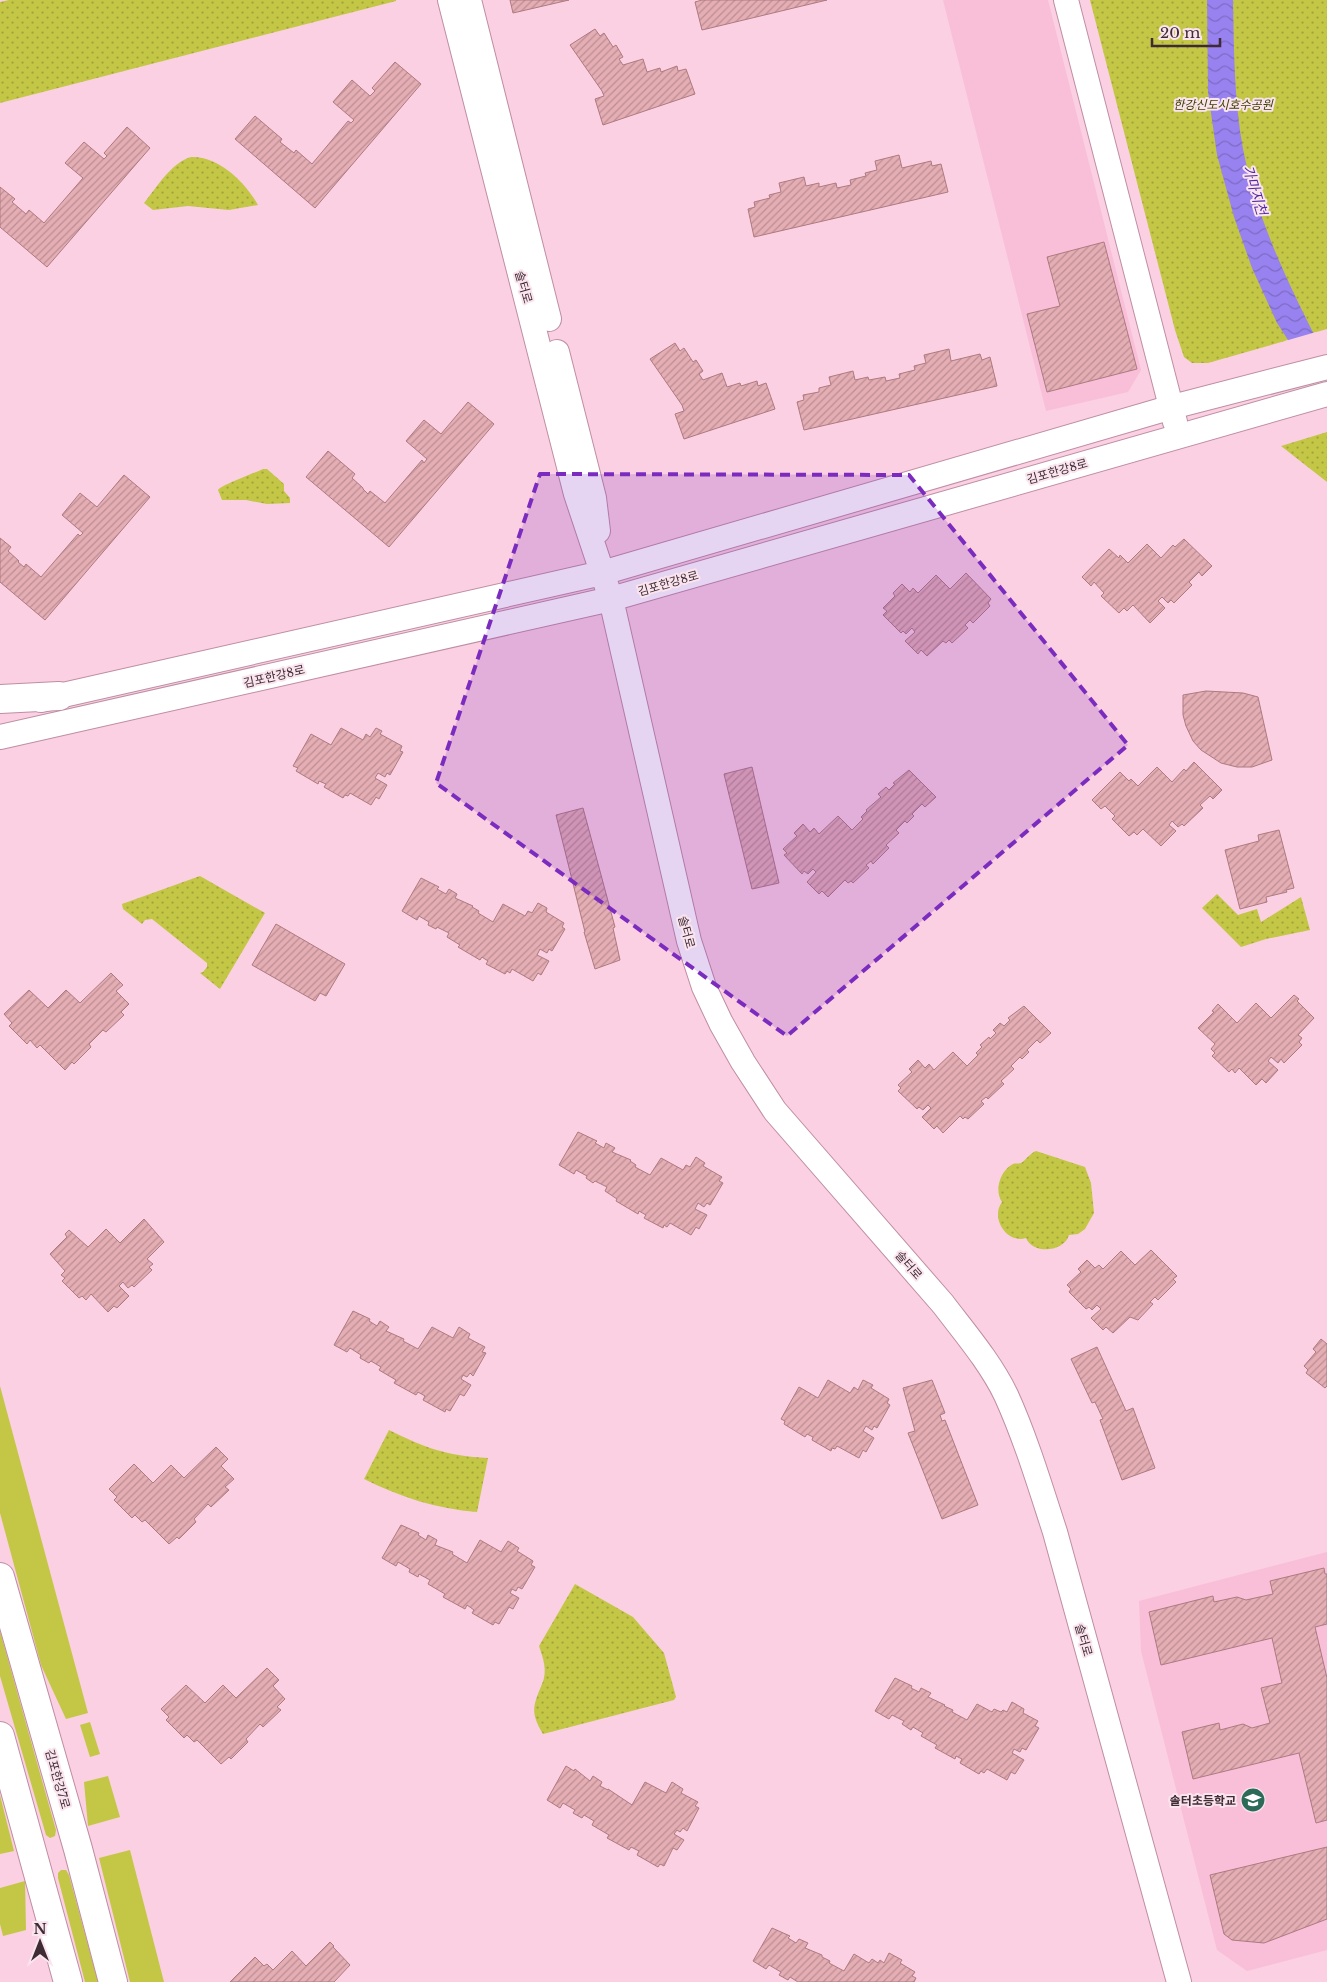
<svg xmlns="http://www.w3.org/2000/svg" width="1327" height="1982" viewBox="0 0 1327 1982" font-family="'Libre Baskerville','Noto Sans KR',serif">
	<defs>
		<pattern id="park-dots" width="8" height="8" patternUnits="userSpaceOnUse" patternTransform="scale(1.25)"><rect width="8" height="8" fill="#c3c745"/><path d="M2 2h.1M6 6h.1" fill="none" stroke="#a0a23a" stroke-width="1.8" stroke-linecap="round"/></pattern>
		<pattern id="water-waves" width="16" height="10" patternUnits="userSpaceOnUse" patternTransform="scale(1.25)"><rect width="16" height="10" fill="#9882f0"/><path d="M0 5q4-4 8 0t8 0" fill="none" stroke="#7d6bc3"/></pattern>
		<pattern id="building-hatch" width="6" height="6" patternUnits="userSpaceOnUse" patternTransform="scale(1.25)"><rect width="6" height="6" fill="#e5aeb4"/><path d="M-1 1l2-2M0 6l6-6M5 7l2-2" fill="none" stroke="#bb8e93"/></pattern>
	</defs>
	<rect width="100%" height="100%" fill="#fad0e2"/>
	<g fill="#f9bed8">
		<polygon points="943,0 1048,0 1141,370 1128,392 1046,411"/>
		<polygon points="1327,1552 1327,1950 1247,1971 1217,1950 1141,1651 1139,1601"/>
	</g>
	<g fill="#c3c745">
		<polygon points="0,1386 88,1713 66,1719 41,1665 0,1513"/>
		<polygon points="0,1631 56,1830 55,1836 50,1838 46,1835 0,1676"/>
		<polygon points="90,1722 100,1754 90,1757 80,1725"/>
		<polygon points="108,1776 120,1817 88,1826 84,1782"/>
		<polygon points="0,1795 14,1851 0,1854"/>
		<polygon points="130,1850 164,1982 130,1982 99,1858"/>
		<polygon points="61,1870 66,1870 69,1875 98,1982 85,1982 58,1878 58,1873"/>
		<polygon points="25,1881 26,1930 3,1936 0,1924 0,1888"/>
	</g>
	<g fill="url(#park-dots)">
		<polygon points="9,0 396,0 396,1 0,103 0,2"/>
		<polygon points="1090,0 1327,0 1327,329 1208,363 1192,363 1184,357 1175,330"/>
		<path d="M191,157C219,156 245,182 258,205L229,210L188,206L153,210L144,203C157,187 171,163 191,157Z"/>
		<polygon points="1327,432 1327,482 1281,446"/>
		<path d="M263,469H267L284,484V491L290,498V503L267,504L246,500H222L218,490C221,485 255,473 263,469Z"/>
		<polygon points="200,876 265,913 220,989 200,973 203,972 207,967 207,963 152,919 145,920 142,924 123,909 122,904"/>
		<polygon points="1217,894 1238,915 1257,909 1261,922 1301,897 1310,930 1266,939 1241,947 1202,908"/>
		<path d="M1036,1151L1085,1167L1091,1183L1094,1213L1085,1229L1078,1234L1069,1235C1064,1252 1033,1255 1026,1238C1007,1244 990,1218 1002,1202C994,1190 1000,1171 1013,1164C1015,1163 1018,1164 1021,1163C1025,1161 1030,1153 1036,1151Z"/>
		<path d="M389,1430C425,1448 447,1456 488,1458L477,1512C437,1509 400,1497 364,1479Z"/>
		<path d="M575,1584L633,1617L664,1653L676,1697L674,1700L543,1734C530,1712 533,1706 542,1684C548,1671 543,1658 539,1646Z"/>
	</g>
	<path fill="url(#water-waves)" d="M1207,0H1233C1234,50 1234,100 1243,149C1257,219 1288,284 1321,348L1305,366L1277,323L1252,268L1234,217L1217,155L1208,92Z"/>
	<polygon fill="#fad0e2" points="1316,332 1327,352 1327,397 1285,341"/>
	<g fill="url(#building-hatch)" stroke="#ad7a80">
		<polygon points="510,0 569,0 513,13"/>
		<polygon points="702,0 827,0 702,30 695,2"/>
		<polygon points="595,29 600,36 604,33 613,47 616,45 623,57 619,59 623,65 643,59 647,72 660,68 661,72 677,66 678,71 686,69 695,94 603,125 595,99 604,96 602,91 570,45"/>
		<polygon points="395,62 421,84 315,208 235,139 255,116 282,139 280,142 294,153 296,150 312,164 348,121 351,123 354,120 333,102 352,80 370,96 375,91 372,88"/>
		<polygon points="127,127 150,148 47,267 0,227 0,187 15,199 12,202 26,214 29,210 44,223 83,178 65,163 84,142 104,159 107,156 104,153"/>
		<polygon points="899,155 902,168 931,161 932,166 941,164 948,192 754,237 748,209 755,207 754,202 770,198 769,195 781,192 779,183 804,177 806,186 819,183 819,187 836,183 837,188 851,185 850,180 866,176 865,173 877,170 875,161"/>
		<polygon points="1104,242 1137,369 1047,392 1027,314 1060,306 1047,257"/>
		<polygon points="675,343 680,351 684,348 693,362 696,360 703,371 699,374 703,380 722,373 727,387 740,383 741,386 757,381 758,386 766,383 775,409 684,439 675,414 684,411 682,405 650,359"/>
		<polygon points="949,349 951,361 980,354 982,360 990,357 997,386 804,430 797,402 804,400 803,395 819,392 819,388 831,385 829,377 853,371 855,380 868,377 869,380 885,377 886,381 900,378 899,374 915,370 914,366 926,363 924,355"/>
		<polygon points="468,402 494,424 389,547 306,477 328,451 355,474 352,478 363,488 363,489 368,494 370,491 385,503 422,460 424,463 427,459 406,441 424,420 441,434"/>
		<polygon points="124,475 150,497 45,620 0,582 0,538 11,547 8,551 19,561 18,562 24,567 26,564 41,577 78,534 80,536 83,533 62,515 80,493 97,507"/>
		<polygon points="1184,539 1212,566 1202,576 1199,572 1189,582 1192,585 1174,603 1171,600 1168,603 1162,597 1158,601 1165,608 1150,623 1133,605 1127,611 1124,608 1119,613 1101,596 1104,593 1094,582 1091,586 1082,577 1109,549 1119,558 1120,555 1128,563 1147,544 1161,558 1173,545 1175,547"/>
		<polygon points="966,573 991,599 988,603 990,606 973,623 970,620 965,625 968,628 952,643 949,640 946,643 943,641 927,656 921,650 918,654 905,641 915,632 912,628 906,634 903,631 901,633 883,615 887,611 883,608 895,596 893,593 902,584 910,592 913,588 918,593 936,575 950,589"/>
		<polygon points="1206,691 1243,693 1258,697 1272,760 1252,767 1237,767 1221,763 1201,750 1193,741 1186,726 1183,715 1183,695"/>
		<polygon points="341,728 363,740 366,734 370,737 376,728 382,731 380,734 402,746 400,751 403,752 390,775 387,773 385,777 378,773 375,778 387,785 379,799 376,797 371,805 350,793 348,796 345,795 343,798 324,787 326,784 319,781 318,784 296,771 298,768 293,766 311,734 331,745"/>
		<polygon points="1194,762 1222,790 1213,799 1210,796 1200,805 1203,808 1184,826 1182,824 1178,827 1172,821 1169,825 1176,831 1161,846 1143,829 1137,835 1134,832 1129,836 1112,819 1115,816 1105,806 1101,809 1092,800 1120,772 1129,781 1131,779 1138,786 1157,767 1172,782 1184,769 1186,771"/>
		<polygon points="752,767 779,883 752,889 724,774"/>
		<polygon points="909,770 936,797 925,807 922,804 912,814 914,816 907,823 905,821 896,830 899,833 886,845 889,848 873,864 871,861 866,865 869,868 853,883 851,881 848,883 845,880 828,897 822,891 819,894 807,882 816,872 813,869 808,874 804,871 802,874 784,855 787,853 783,849 797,836 794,833 803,824 810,832 814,828 819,834 838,816 852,830 863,819 861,817 867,811 866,810 881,797 878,794 886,787 889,790 895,784 893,783"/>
		<polygon points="583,808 615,927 613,928 620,960 595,969 584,932 585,932 556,815"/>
		<polygon points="1279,830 1294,888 1286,890 1287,892 1266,897 1267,902 1240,909 1225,850 1259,841 1258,835"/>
		<polygon points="421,878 439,887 437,889 446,894 449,889 457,894 455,898 473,906 472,907 479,911 478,913 493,922 503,904 525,916 528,911 532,913 538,903 547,908 546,912 564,923 562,927 565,929 552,951 549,949 547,953 540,949 537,955 549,961 541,975 538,973 533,981 512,969 510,973 507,971 505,974 486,964 488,961 482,957 480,960 458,947 460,945 447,937 449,933 437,927 436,929 428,925 429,922 419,916 417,920 402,911"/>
		<polygon points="276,924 345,964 326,996 320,993 315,1001 252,965"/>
		<polygon points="111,973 123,985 116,991 129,1004 121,1012 124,1015 106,1032 103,1030 89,1044 91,1047 74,1064 72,1062 65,1070 40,1045 37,1048 30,1040 27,1044 9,1026 12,1023 4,1014 29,990 48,1008 66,990 80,1003"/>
		<polygon points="1294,995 1299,999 1297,1001 1314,1018 1298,1035 1302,1038 1299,1042 1302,1045 1284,1063 1281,1059 1278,1063 1271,1057 1268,1061 1278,1070 1266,1083 1262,1079 1256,1085 1239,1068 1235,1073 1232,1069 1229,1072 1212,1056 1215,1053 1211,1049 1215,1044 1198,1028 1214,1012 1212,1011 1218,1004 1237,1023 1256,1003 1271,1018"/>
		<polygon points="1024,1006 1051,1033 1040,1043 1037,1040 1027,1050 1029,1052 1022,1059 1020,1057 1011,1066 1014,1069 1001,1081 1004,1084 988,1099 986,1097 981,1101 984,1104 968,1119 965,1117 963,1119 960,1116 943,1133 937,1126 934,1129 922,1117 931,1108 928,1105 923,1110 919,1107 917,1109 898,1091 901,1088 898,1085 912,1072 909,1069 918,1060 925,1068 929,1064 934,1070 953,1052 967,1066 978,1055 976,1053 982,1047 980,1045 989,1037 990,1039 996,1033 993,1030 1000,1023 1004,1026 1010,1020 1008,1018"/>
		<polygon points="578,1132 597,1141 595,1143 604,1148 606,1143 615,1148 612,1152 631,1160 630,1161 636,1165 635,1167 650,1175 661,1158 683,1170 686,1165 690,1167 696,1157 705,1163 703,1166 722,1177 719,1181 723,1183 710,1205 707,1203 704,1207 698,1203 695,1209 707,1215 699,1229 696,1227 691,1235 670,1223 667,1227 664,1225 663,1228 644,1218 646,1215 639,1211 638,1214 616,1201 617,1199 605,1191 607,1187 595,1181 593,1183 586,1178 587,1176 576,1170 574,1174 559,1165"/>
		<polygon points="144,1219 164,1242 147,1259 153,1264 149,1267 152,1270 134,1287 132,1285 128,1288 123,1282 119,1286 129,1296 117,1308 114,1306 108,1312 91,1294 86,1300 82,1296 79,1298 62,1281 65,1278 61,1275 65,1271 50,1254 67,1237 65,1234 69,1230 88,1247 106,1229 120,1243"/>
		<polygon points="1151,1250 1177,1276 1173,1279 1176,1282 1158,1300 1155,1297 1150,1302 1153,1304 1138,1320 1130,1317 1113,1333 1106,1327 1103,1330 1091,1318 1101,1309 1097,1305 1092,1310 1089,1307 1086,1309 1069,1292 1071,1289 1067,1285 1081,1272 1078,1269 1087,1260 1095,1268 1099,1265 1103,1269 1121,1251 1135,1265"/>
		<polygon points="353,1311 370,1319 369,1321 377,1326 380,1321 389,1327 386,1331 404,1339 403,1341 418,1349 432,1327 453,1338 459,1327 470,1334 468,1338 485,1347 482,1352 486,1353 473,1376 470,1373 467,1377 463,1375 461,1379 471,1385 464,1396 460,1394 450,1411 446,1409 445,1412 423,1400 425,1396 418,1392 416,1395 394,1383 396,1380 379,1370 381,1367 371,1361 369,1363 360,1358 361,1355 350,1348 347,1352 334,1345"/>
		<polygon points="1321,1339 1327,1344 1327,1386 1325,1388 1306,1373 1308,1370 1304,1366 1316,1352 1313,1349"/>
		<polygon points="1097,1347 1126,1411 1133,1408 1155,1468 1122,1480 1100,1420 1103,1419 1095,1402 1092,1403 1071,1359"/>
		<polygon points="828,1380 850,1393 854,1387 858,1390 863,1380 873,1385 871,1388 889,1399 887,1403 890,1405 877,1428 874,1426 872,1430 866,1426 863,1431 874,1438 866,1452 863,1450 859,1458 837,1446 835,1449 832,1448 831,1451 812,1440 813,1437 807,1434 805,1437 784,1424 785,1421 781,1419 799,1387 818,1398"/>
		<polygon points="932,1380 945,1413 940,1415 942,1421 945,1420 978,1505 942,1519 908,1433 915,1431 903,1388"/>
		<polygon points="216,1447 228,1459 221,1466 234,1479 225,1487 229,1490 211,1507 208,1504 194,1519 196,1522 179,1539 177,1537 169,1544 145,1520 142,1522 135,1515 132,1518 114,1500 117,1497 109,1489 134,1464 153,1483 171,1465 184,1478"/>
		<polygon points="401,1525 419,1533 418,1535 426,1540 428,1535 437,1540 435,1545 453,1552 452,1554 467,1563 480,1540 501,1552 508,1541 519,1548 517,1551 533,1561 531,1565 535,1567 522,1589 518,1587 516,1591 512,1589 510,1593 519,1598 513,1609 509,1607 499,1624 495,1622 493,1625 472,1613 474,1610 467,1605 465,1609 443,1597 445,1594 428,1584 430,1580 419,1574 418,1577 409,1572 410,1569 398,1562 396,1566 382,1558"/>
		<polygon points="1324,1568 1325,1574 1327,1574 1327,1624 1315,1627 1327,1678 1327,1820 1316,1823 1299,1753 1193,1779 1182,1732 1219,1723 1220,1730 1243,1724 1252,1728 1270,1723 1261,1688 1282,1683 1272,1638 1161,1665 1149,1612 1213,1596 1214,1602 1237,1597 1246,1600 1273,1594 1270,1581"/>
		<polygon points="267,1668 279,1680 273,1686 285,1699 277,1707 281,1710 263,1727 260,1724 246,1739 248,1742 231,1759 229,1757 221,1764 197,1740 194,1742 187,1735 184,1738 166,1720 169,1717 161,1709 186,1685 205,1703 223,1685 236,1698"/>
		<polygon points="895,1678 912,1686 911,1688 919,1692 921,1688 931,1693 928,1697 945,1705 944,1706 953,1710 952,1712 967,1720 977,1704 992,1712 994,1709 1001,1712 1003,1710 1007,1712 1012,1702 1024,1709 1023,1713 1038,1721 1035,1726 1039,1728 1026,1750 1022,1748 1020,1752 1014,1749 1012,1753 1024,1760 1015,1774 1011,1772 1007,1780 987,1769 984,1773 981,1771 979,1774 960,1763 962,1759 956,1756 955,1759 935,1748 937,1745 921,1736 923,1733 913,1727 911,1730 902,1724 904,1721 892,1715 889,1719 875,1711"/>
		<polygon points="566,1766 574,1771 575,1769 590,1781 593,1776 602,1782 600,1786 608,1790 608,1789 632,1805 645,1782 666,1793 672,1782 683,1789 681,1793 698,1802 695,1806 699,1808 687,1831 683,1828 680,1832 677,1830 674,1834 684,1840 677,1850 673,1848 664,1866 660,1864 658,1867 637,1855 639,1851 631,1847 629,1850 607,1838 609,1835 592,1825 594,1821 584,1815 582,1818 573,1813 575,1810 563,1803 560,1808 547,1800"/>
		<polygon points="1327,1847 1327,1919 1264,1943 1232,1940 1224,1934 1210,1875"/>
		<polygon points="772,1928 790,1936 788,1938 796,1943 799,1939 808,1943 805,1948 822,1955 822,1957 830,1961 829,1963 844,1971 854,1954 869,1963 872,1959 878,1963 880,1960 884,1963 889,1953 902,1960 900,1963 915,1972 912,1976 916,1978 914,1982 798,1982 790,1977 788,1980 779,1975 781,1972 769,1965 766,1969 753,1961"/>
		<polygon points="330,1942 334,1946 333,1947 350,1965 334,1982 230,1982 255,1957 264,1966 267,1964 273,1970 292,1951 306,1966"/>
	</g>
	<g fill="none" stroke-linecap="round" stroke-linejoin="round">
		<defs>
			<g id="minor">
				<path d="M450,0L576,494L611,599L689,941L704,987L721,1023L743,1062L775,1111L943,1304C965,1333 990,1362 1006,1395C1026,1439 1040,1486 1055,1532L1179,1982"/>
				<polyline points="469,0 549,319"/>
				<polyline points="1066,0 1175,422"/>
				<polyline points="557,352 594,498 598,531"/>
				<polyline points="41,700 602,573 1172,407 1327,367"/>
				<polyline points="0,737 611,599 1327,394"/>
			</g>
			<g id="major">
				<polyline points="0,699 59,696"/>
				<polyline points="0,1577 78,1849 113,1982"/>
				<polyline points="0,1736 68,1982"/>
			</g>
		</defs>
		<use href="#minor" stroke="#bf8ea3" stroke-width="26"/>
		<use href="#major" stroke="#bf8ea3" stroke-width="30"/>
		<use href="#minor" stroke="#fff" stroke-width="24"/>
		<use href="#major" stroke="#fff" stroke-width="28"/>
	</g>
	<path fill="#7b2cbf" fill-opacity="0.2" stroke="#7b2cbf" stroke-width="4" stroke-dasharray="10 6" stroke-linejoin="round" d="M540,474L909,475L1128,745L787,1036L436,783Z"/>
	<defs>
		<symbol id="school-disc" viewBox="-11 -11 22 22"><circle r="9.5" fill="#2c6b58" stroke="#fae4ed"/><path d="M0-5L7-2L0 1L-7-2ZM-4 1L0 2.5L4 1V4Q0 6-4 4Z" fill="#fff"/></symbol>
	</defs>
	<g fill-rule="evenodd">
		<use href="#school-disc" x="1239" y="1786" width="28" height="28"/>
	</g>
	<g text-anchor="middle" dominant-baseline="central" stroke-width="4" stroke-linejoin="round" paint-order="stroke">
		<g font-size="12" font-style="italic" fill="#3c3d01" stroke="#fae4ed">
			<text x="1223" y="104">한강신도시호수공원</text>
		</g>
		<g font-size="12" fill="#3f2b34" stroke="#fae4ed">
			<text transform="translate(524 287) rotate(74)">솔터로</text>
			<text transform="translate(1057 471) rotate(-16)">김포한강8로</text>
			<text transform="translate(668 583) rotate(-16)">김포한강8로</text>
			<text transform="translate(274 676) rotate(-13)">김포한강8로</text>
			<text transform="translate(687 932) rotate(75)">솔터로</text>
			<text transform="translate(909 1265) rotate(49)">솔터로</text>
			<text transform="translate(1084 1640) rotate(74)">솔터로</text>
			<text transform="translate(58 1779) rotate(74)">김포한강7로</text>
		</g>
		<g font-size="12" font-weight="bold" fill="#3f2b34" stroke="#fae4ed" text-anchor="end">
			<text x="1236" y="1800">솔터초등학교</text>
		</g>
		<g font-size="14" font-style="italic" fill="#5126a6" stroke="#fae4ed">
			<text transform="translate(1255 190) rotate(73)">가마지천</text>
		</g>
	</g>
	<g transform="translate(40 1942)" stroke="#fae4ed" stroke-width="4" paint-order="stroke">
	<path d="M0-4L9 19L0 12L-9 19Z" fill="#3f2b34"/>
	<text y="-8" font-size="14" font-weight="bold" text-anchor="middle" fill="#3f2b34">N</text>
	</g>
	<path d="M1152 38v8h68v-8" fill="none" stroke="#3f2b34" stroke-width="2.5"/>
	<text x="1160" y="38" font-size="15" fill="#3f2b34" stroke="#fae4ed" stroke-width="4" paint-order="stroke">20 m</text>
</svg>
